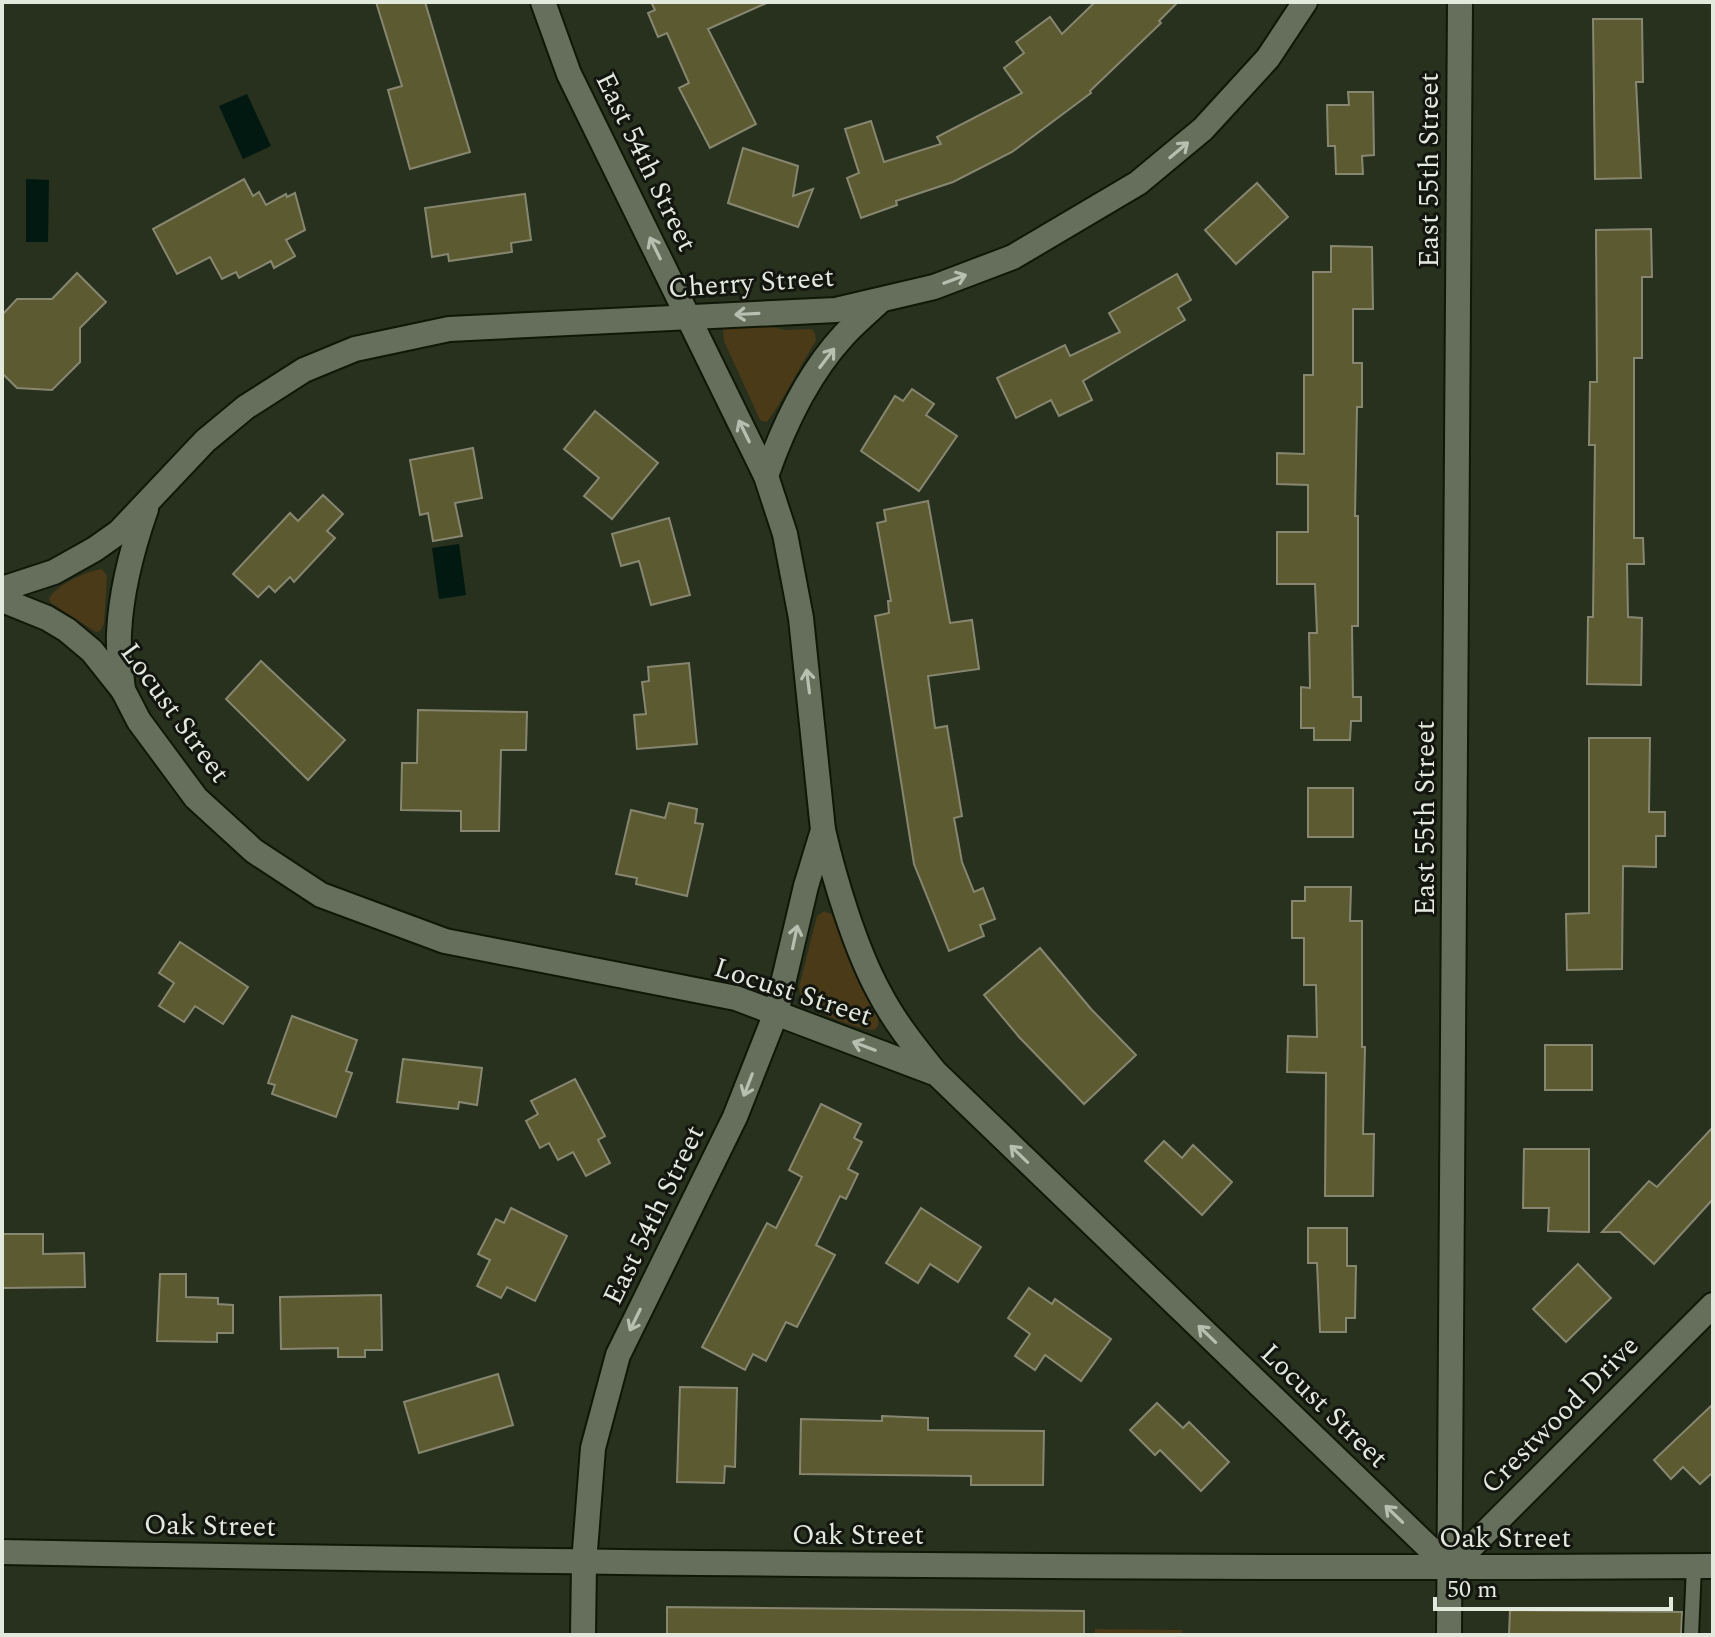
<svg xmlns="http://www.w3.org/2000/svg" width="1715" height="1637" viewBox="0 0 1715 1637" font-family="Spectral,serif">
	<rect width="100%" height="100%" fill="#28301e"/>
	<g fill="#4a3a17">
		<path d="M756,323L786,330L811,329L815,333L816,341C806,355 774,418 766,422L760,420L724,341L723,327Z"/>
		<path d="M102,569L107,576L104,624L100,631L96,632L51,603L49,599C55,585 87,571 102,569Z"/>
		<path d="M824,911L833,915L856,974L878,1016V1026L874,1030C850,1027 820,1015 801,999L799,987L817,916Z"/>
		<polygon points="1095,1629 1182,1630 1182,1635 1095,1635"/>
	</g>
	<g fill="#021911">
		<polygon points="247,94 271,146 243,159 219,106"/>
		<polygon points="26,179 49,180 48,242 26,242"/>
		<polygon points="459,544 466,595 439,599 432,548"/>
	</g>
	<g fill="#5c5a31" stroke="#878771" stroke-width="2">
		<polygon points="376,2 425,2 470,152 410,169 388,90 402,86"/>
		<polygon points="651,2 769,2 708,29 756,124 710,148 679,88 689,83 667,33 658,37 648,13 655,10"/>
		<polygon points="1095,2 1178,2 1159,21 1161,23 1090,91 1091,93 1012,152 953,182 896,201 897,205 861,218 847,178 859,173 845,129 871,121 884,162 941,144 937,137 1022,93 1004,68 1024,53 1016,42 1050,17 1062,34"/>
		<polygon points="1593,19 1642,19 1643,82 1636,82 1641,178 1595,179"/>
		<polygon points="1348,92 1373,92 1374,155 1362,156 1363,174 1336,174 1335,146 1328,146 1327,105 1349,105"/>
		<polygon points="743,148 798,166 793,196 813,189 798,227 728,203"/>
		<polygon points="244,179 253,196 259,192 266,205 286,194 287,197 295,193 305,230 286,240 295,256 274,268 271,261 239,278 236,272 222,279 210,257 177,274 153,229"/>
		<polygon points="1257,183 1288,217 1236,264 1205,230"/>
		<polygon points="525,194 531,240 511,243 512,252 449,261 448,254 432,257 425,208"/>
		<polygon points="1651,229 1652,277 1642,277 1642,358 1634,358 1634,538 1643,538 1644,564 1627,564 1628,617 1642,618 1641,685 1587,684 1588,617 1593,617 1595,445 1589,445 1590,382 1597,382 1596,230"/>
		<polygon points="1331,246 1372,247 1373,309 1353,309 1353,363 1362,363 1362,407 1357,407 1355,516 1358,516 1358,626 1352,626 1353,697 1361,697 1361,721 1351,721 1350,740 1314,740 1314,728 1301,728 1301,687 1310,688 1309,633 1317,633 1315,584 1277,584 1277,532 1308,532 1308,485 1277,484 1277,453 1304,454 1304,375 1313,375 1313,272 1331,272"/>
		<polygon points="77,273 106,302 80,328 80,362 52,390 17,388 2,373 2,315 17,299 52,299"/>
		<polygon points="1177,274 1191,300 1178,308 1185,320 1083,381 1092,400 1059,416 1051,400 1016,418 997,378 1065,345 1070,356 1120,332 1109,313"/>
		<polygon points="912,389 934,404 926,415 957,436 919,491 861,451 895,396 903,401"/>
		<polygon points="595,411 658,463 612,519 584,496 599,478 564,449"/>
		<polygon points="473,448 482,498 455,503 462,536 433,541 428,513 420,515 410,460"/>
		<polygon points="323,495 343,514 327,531 335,538 294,582 290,577 275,592 269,586 258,597 233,574 290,513 298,521"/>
		<polygon points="928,501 950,623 972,620 979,669 928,676 935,728 947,726 962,816 954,818 962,862 974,892 983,888 995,919 980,925 984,936 949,951 914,864 875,616 889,613 888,601 891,601 877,523 886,521 884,510"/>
		<polygon points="669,518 690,595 651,605 639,561 621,566 612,534"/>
		<polygon points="261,661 345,740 308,780 226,699"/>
		<polygon points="689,663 697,744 637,749 634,715 646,714 642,682 649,681 648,667"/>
		<polygon points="418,710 527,712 526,750 501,750 499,831 461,831 461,811 401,810 402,763 417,763"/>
		<polygon points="1589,738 1650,738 1649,812 1665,812 1665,836 1656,836 1656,867 1623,866 1622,969 1567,970 1566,914 1589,913"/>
		<rect x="1308" y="788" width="45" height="49"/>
		<polygon points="669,803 697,809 695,823 703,824 687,896 636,884 637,878 616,874 631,810 665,818"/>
		<polygon points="1305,887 1351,887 1350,921 1362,921 1362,1047 1365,1047 1363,1134 1374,1134 1373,1196 1325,1196 1326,1073 1287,1072 1288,1036 1317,1037 1316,985 1304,985 1304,938 1292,938 1292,901 1305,901"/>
		<polygon points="180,942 248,987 223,1024 195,1006 184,1022 159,1006 174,983 159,973"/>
		<polygon points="1040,948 1091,1009 1136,1055 1084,1104 1019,1037 984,995"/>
		<polygon points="292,1016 357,1040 346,1071 352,1073 336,1117 272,1094 275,1085 268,1083"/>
		<rect x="1545" y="1045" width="47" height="45"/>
		<polygon points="403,1059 482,1068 477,1105 459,1102 458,1109 397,1102"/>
		<polygon points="575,1079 605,1136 598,1140 610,1163 586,1176 573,1152 558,1160 549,1143 540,1148 526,1121 538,1114 531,1101"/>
		<polygon points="821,1104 861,1124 854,1138 862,1142 848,1169 858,1174 846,1199 840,1196 816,1245 835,1255 797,1327 786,1322 766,1361 753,1354 745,1370 702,1347 767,1223 776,1228 802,1177 789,1170"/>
		<polygon points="1713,1127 1713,1199 1654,1264 1620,1232 1602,1232 1649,1181 1657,1187"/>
		<polygon points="1164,1141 1182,1158 1193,1145 1232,1182 1202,1215 1145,1161"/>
		<polygon points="1524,1149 1589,1149 1589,1232 1548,1231 1549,1208 1523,1208"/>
		<polygon points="511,1208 567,1236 535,1301 507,1287 501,1298 477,1286 490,1260 478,1254 496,1219 504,1223"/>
		<polygon points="921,1208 981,1247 958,1282 930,1264 918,1283 886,1263"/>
		<polygon points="1308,1228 1347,1228 1347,1266 1356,1266 1355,1318 1346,1318 1346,1332 1320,1332 1317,1263 1308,1263"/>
		<polygon points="2,1234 43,1234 43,1254 84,1253 85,1287 2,1288"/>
		<polygon points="1578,1264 1611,1298 1566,1342 1533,1309"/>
		<polygon points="160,1274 186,1274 186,1297 218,1298 218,1304 233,1305 233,1333 217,1333 217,1342 157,1341"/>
		<polygon points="1029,1288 1052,1304 1055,1299 1111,1339 1081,1381 1045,1355 1035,1370 1015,1356 1030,1334 1008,1318"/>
		<polygon points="381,1295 382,1350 365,1350 365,1357 338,1357 338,1348 281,1349 280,1297"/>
		<polygon points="498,1374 513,1425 419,1453 404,1402"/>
		<polygon points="680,1387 737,1388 735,1467 725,1466 724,1483 677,1482"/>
		<polygon points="1157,1403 1183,1428 1189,1422 1229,1462 1201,1491 1160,1450 1155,1455 1130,1430"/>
		<polygon points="1713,1404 1713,1472 1700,1484 1683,1467 1671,1479 1654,1460"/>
		<polygon points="882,1416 928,1418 928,1430 1044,1431 1043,1485 971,1485 971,1476 800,1474 801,1419 882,1421"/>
		<polygon points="667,1607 1084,1611 1084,1635 667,1635"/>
		<polygon points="1510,1610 1682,1612 1681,1635 1509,1635"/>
	</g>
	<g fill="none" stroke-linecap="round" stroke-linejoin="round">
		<defs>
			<polyline id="lane" points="1691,1635 1694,1566"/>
			<g id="street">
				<polyline points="543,2 569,74 766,476 785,534 801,618 823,830 806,886 776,1013 735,1117 618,1355 593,1448 584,1563 583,1635"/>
				<path d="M766,476C783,427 808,374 844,335C855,323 868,312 880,301"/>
				<polyline points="2,589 54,572 95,549 119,532 205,441 246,407 304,370 355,349 449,329 836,310 934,287 1013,257 1138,183 1203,129 1268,58 1305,2"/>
				<polyline points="2,600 47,618 67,630 92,651 123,690 139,721 196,798 254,851 321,895 445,941 736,998 937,1074 1450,1568"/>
				<path d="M123,690C121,671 118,652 119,633C121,590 132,549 146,509"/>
				<path d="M823,830C834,878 855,948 879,992C894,1021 914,1046 935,1072"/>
				<path d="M2,1552C572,1563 1143,1570 1713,1566"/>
				<polyline points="1450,1568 1713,1305"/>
			</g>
			<polyline id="secondary" points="1449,1635 1460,2"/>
		</defs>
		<use href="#lane" stroke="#111707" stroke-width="18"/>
		<use href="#street" stroke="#111707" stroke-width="28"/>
		<use href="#secondary" stroke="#111707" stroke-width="28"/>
		<use href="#lane" stroke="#666f5c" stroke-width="14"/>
		<use href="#street" stroke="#666f5c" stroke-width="24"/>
		<use href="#secondary" stroke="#666f5c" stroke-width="24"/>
	</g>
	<defs><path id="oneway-shaft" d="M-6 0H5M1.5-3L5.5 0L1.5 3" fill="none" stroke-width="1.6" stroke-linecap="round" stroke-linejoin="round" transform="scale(2)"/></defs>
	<g stroke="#b8beb0">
		<use href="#oneway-shaft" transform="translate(1179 150) rotate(-40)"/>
		<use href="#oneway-shaft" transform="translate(655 248) rotate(-116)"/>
		<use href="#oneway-shaft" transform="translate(955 279) rotate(-21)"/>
		<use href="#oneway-shaft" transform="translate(747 314) rotate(177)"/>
		<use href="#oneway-shaft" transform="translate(827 358) rotate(-53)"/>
		<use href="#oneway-shaft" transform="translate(744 431) rotate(-116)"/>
		<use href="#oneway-shaft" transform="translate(808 681) rotate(-97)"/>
		<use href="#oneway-shaft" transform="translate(795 937) rotate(-78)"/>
		<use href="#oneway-shaft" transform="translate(864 1046) rotate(-159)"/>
		<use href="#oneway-shaft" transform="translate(748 1085) rotate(111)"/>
		<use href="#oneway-shaft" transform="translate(1019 1154) rotate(-136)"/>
		<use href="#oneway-shaft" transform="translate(635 1320) rotate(116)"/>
		<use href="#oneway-shaft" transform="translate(1207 1334) rotate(-136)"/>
		<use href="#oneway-shaft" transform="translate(1394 1514) rotate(-136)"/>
	</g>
	<g text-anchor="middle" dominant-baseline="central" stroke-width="6" stroke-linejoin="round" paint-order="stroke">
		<g font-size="28" fill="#e4e9de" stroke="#13160f">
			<text transform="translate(646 162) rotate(64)">East 54th Street</text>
			<text transform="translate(1429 170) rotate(-90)">East 55th Street</text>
			<text transform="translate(751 283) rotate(-4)">Cherry Street</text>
			<text transform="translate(175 713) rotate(54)">Locust Street</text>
			<text transform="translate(1425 818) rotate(-90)">East 55th Street</text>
			<text transform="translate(793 992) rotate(18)">Locust Street</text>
			<text transform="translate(654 1215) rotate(-64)">East 54th Street</text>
			<text transform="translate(1324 1406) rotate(44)">Locust Street</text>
			<text transform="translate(1560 1415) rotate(-45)">Crestwood Drive</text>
			<text transform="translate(210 1526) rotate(1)">Oak Street</text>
			<text x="858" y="1535">Oak Street</text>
			<text x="1505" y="1538">Oak Street</text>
		</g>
	</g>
	<rect width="1715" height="1637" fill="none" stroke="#e4e9de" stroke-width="8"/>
	<path d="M1435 1597v12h236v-12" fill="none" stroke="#e4e9de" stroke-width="4"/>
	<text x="1447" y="1597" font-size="24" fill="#e4e9de" stroke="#13160f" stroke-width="6" paint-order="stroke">50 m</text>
</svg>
